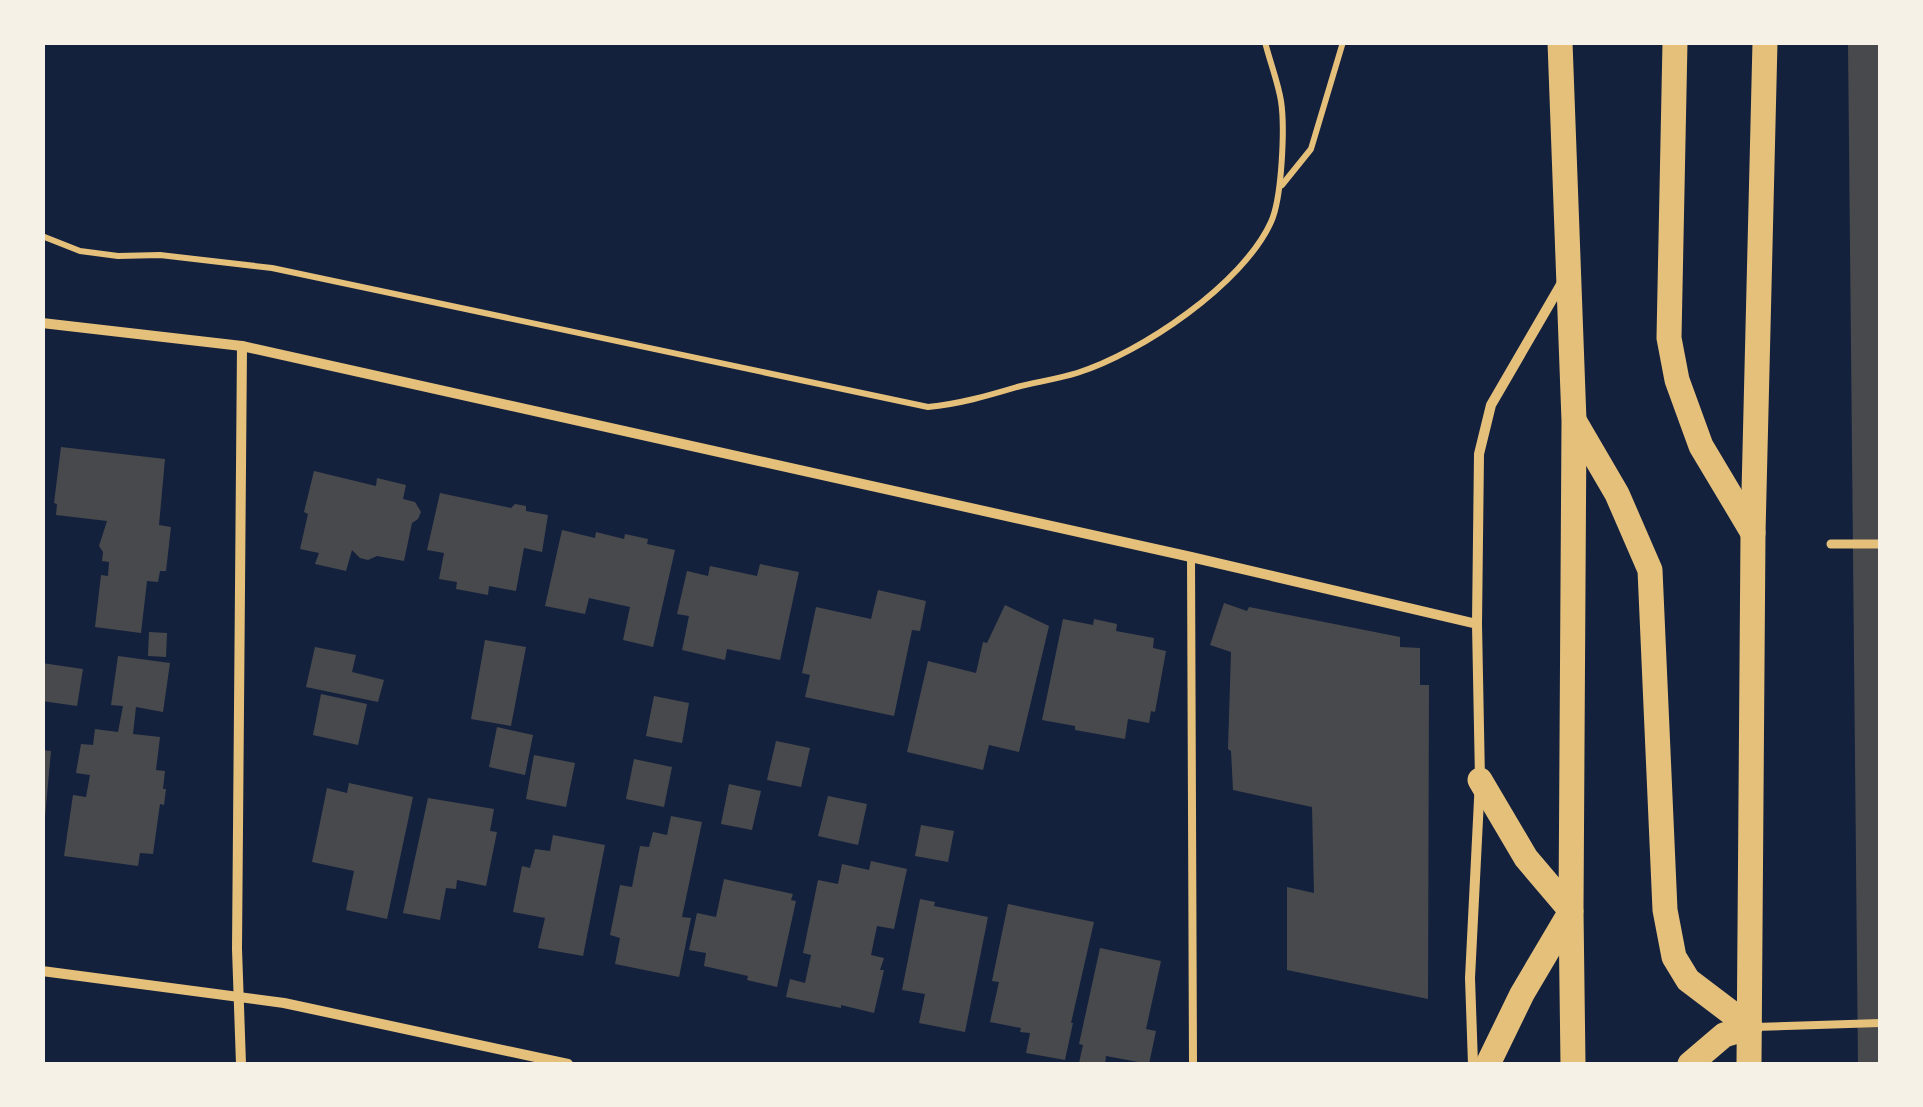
<svg xmlns="http://www.w3.org/2000/svg" width="1923" height="1107" viewBox="0 0 1923 1107" font-family="Cabin,sans-serif">
	<rect width="100%" height="100%" fill="#14213d"/>
	<g fill="#48494c">
		<polygon points="1848,42 1880,42 1880,1064 1858,1064"/>
		<polygon points="61,447 165,459 159,525 171,527 166,571 160,571 158,582 147,581 141,633 95,627 101,575 108,576 109,562 102,561 103,552 99,546 107,521 56,515 57,504 54,503"/>
		<polygon points="314,471 376,486 377,478 406,485 403,499 415,502 421,512 418,519 412,523 404,561 377,556 368,560 360,558 352,550 346,571 315,564 319,553 300,549 308,514 304,512"/>
		<polygon points="440,493 511,508 515,504 526,506 526,511 548,515 542,552 524,548 516,591 489,586 488,595 456,589 457,582 439,579 444,553 427,550"/>
		<polygon points="562,530 595,538 596,532 624,539 625,534 648,539 647,544 675,550 653,647 623,640 630,607 589,598 585,614 545,606"/>
		<polygon points="760,564 799,572 780,660 727,649 725,660 682,650 689,616 677,614 687,571 708,576 710,566 757,576"/>
		<polygon points="878,590 926,601 920,631 912,630 894,716 805,697 810,675 802,673 816,607 871,619"/>
		<polygon points="1224,603 1247,611 1249,607 1400,637 1400,647 1420,648 1420,685 1429,685 1428,999 1287,970 1287,887 1314,893 1312,807 1233,790 1231,751 1228,749 1231,652 1210,645"/>
		<polygon points="1005,605 1049,626 1019,752 989,745 983,770 907,752 928,661 976,673 983,642 987,643"/>
		<polygon points="1063,619 1093,625 1094,619 1117,624 1116,631 1154,638 1153,648 1166,651 1155,712 1151,711 1149,723 1128,719 1125,739 1075,730 1075,726 1042,720"/>
		<polygon points="149,632 167,633 166,657 148,656"/>
		<polygon points="485,640 526,647 511,726 471,719"/>
		<polygon points="315,647 356,655 352,672 384,680 378,702 306,687"/>
		<polygon points="118,656 170,663 163,712 136,707 133,734 160,737 156,770 165,771 163,789 166,789 164,805 160,804 153,854 140,853 138,866 64,856 73,795 86,797 90,775 76,773 81,744 93,745 95,729 118,732 123,706 111,705"/>
		<polygon points="42,663 83,669 77,706 42,701"/>
		<polygon points="321,694 367,704 358,745 313,735"/>
		<polygon points="654,696 689,703 682,743 646,736"/>
		<polygon points="497,727 533,735 525,775 489,767"/>
		<polygon points="776,741 810,748 801,787 767,780"/>
		<polygon points="42,750 51,751 45,817 42,817"/>
		<polygon points="534,755 575,763 566,807 526,799"/>
		<polygon points="634,759 672,767 664,807 626,799"/>
		<polygon points="349,783 413,797 387,919 346,910 354,871 312,862 327,788 347,793"/>
		<polygon points="729,784 761,791 752,830 721,824"/>
		<polygon points="828,796 867,804 858,845 818,836"/>
		<polygon points="428,798 494,809 490,831 497,832 486,886 457,880 456,889 446,888 440,920 403,913"/>
		<polygon points="671,816 702,822 682,917 691,918 679,977 615,964 620,938 610,935 620,885 632,887 640,846 649,847 653,832 667,835"/>
		<polygon points="921,825 954,831 948,862 915,856"/>
		<polygon points="553,835 605,845 583,956 538,948 545,918 513,912 522,866 530,868 535,849 550,851"/>
		<polygon points="871,861 907,869 894,929 877,926 871,955 884,958 880,970 884,970 874,1013 841,1005 841,1008 786,997 790,979 805,983 811,955 803,953 818,880 838,884 842,864 869,870"/>
		<polygon points="724,879 793,894 791,900 796,901 777,987 747,980 748,976 704,966 706,953 689,950 697,913 716,917"/>
		<polygon points="920,899 935,902 934,906 988,917 965,1032 919,1023 925,994 902,990"/>
		<polygon points="1008,904 1094,922 1071,1023 1073,1023 1065,1060 1026,1053 1030,1033 1020,1032 1021,1028 990,1022 999,982 992,981"/>
		<polygon points="1100,948 1161,961 1146,1029 1156,1031 1149,1064 1106,1056 1105,1064 1079,1063 1083,1045 1079,1044"/>
	</g>
	<g fill="none" stroke-linecap="round" stroke-linejoin="round">
		<g stroke="#e5c07b" stroke-width="6">
			<polyline points="1282,185 1311,149 1343,42"/>
			<path d="M42,236L80,251L118,256L160,255L272,268L928,407C959,404 987,396 1017,387C1037,382 1057,379 1077,373C1141,353 1243,284 1271,222C1282,198 1285,127 1281,101C1278,82 1270,62 1265,42"/>
		</g>
		<g stroke="#e5c07b" stroke-width="8">
			<polyline points="1191,557 1193,1064"/>
			<polyline points="1755,1027 1880,1023"/>
		</g>
		<polyline stroke="#e5c07b" stroke-width="9" points="1831,544 1880,544"/>
		<g stroke="#e5c07b" stroke-width="10">
			<polyline points="42,323 242,346 1191,557 1477,624"/>
			<polyline points="42,971 284,1003 568,1064"/>
			<polyline points="241,1064 237,949 242,346"/>
			<polyline points="1473,1064 1470,978 1480,780 1477,624 1479,454 1491,405 1563,281"/>
		</g>
		<g stroke="#e5c07b" stroke-width="25">
			<polyline points="1560,42 1574,421 1571,911 1573,1064"/>
			<polyline points="1675,42 1669,338 1677,380 1701,446 1753,533"/>
			<polyline points="1575,422 1617,494 1650,570 1665,910 1674,957 1688,980 1750,1027"/>
			<polyline points="1480,780 1526,858 1571,911 1522,994 1488,1064"/>
			<polyline points="1690,1064 1724,1035 1750,1027"/>
			<polyline points="1749,1064 1753,533 1765,42"/>
		</g>
	</g>
	<rect width="1923" height="1107" fill="none" stroke="#f6f1e7" stroke-width="90"/>
</svg>
